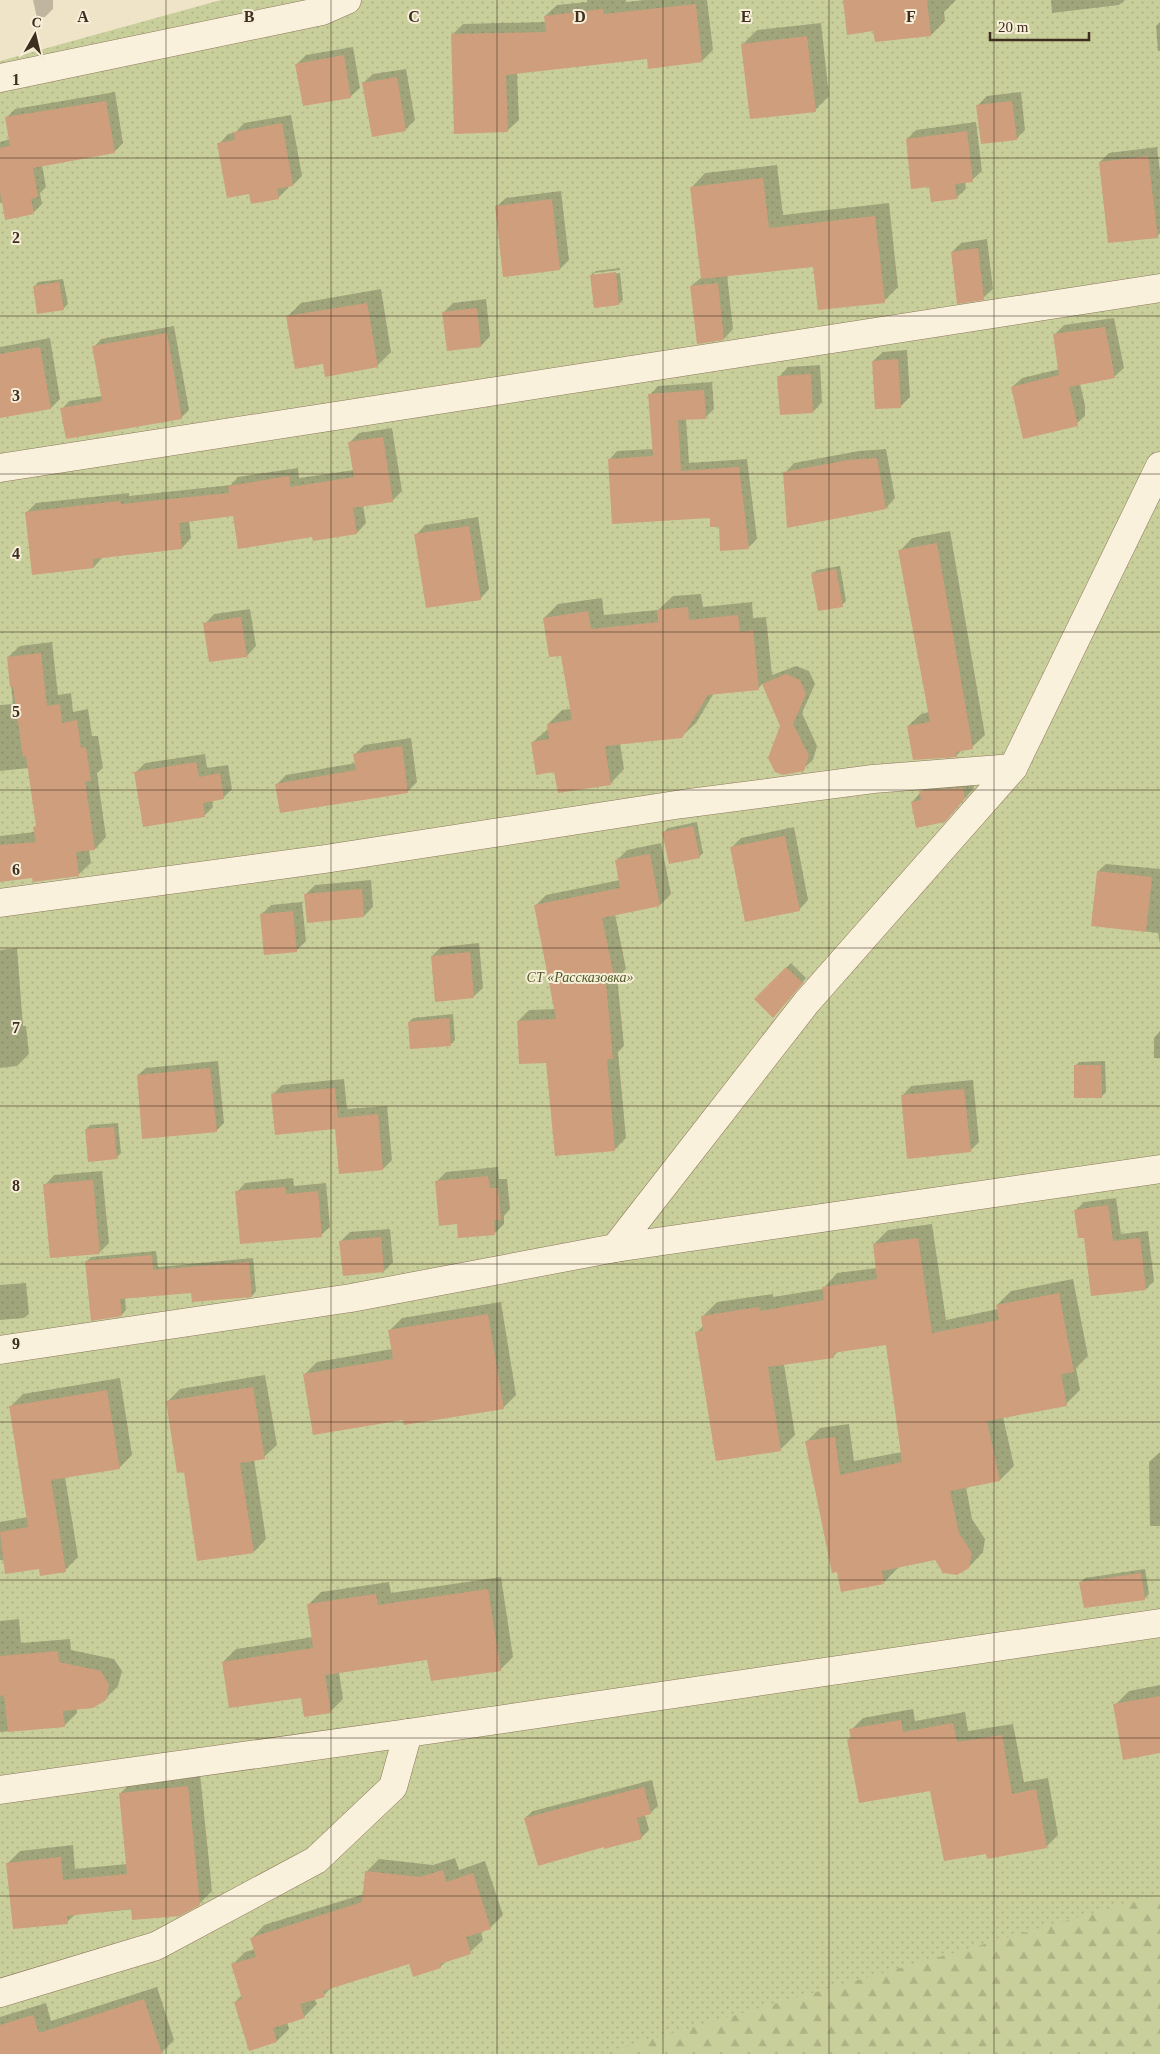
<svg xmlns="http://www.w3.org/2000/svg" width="1160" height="2054" viewBox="0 0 1160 2054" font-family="'Times New Roman',serif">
	<defs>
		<pattern id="forest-firs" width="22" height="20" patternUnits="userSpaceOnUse" patternTransform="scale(1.25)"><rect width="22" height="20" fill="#c9cf9b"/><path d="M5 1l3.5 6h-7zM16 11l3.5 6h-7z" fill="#aeb285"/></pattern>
		<pattern id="garden-dots" width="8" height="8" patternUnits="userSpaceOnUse" patternTransform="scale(1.25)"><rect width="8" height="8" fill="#c9cf9b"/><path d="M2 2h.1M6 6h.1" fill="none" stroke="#aeb285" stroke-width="1.8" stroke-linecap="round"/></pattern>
	</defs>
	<rect width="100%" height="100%" fill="#f0e4c8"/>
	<polygon fill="url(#forest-firs)" points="1160,1836 1160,2054 395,2054"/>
	<polygon fill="url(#garden-dots)" points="221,0 1160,0 1160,1894 599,2054 0,2054 0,61"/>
	<g fill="#0003">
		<polygon points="33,0 53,0 53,9 45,17 37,18"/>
		<polygon points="587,0 626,0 626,2 644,0 707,0 713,50 702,61 648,58 517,72 519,120 507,131 452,35 463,24 546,22 545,16 557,5 587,2"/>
		<polygon points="844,0 956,0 944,12 945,21 931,35 874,30"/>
		<polygon points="1051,0 1125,0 1119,5 1052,13"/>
		<polygon points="1160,22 1160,51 1158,51 1156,26"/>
		<polygon points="821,23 829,96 815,110 743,44 757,30"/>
		<polygon points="353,47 360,88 350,97 296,65 306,55"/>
		<polygon points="406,69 415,120 405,130 363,83 373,74"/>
		<polygon points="115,92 123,143 114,152 42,165 46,187 40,193 42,204 33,213 3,202 0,203 0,142 10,139 6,118 15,109"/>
		<polygon points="1021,92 1025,130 1016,139 977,106 987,96"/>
		<polygon points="291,115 302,176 293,185 287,186 288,188 278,198 250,192 219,144 228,134 235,133 244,123"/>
		<polygon points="976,122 982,171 972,180 965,181 966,189 956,198 930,185 907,139 916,130"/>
		<polygon points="1157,147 1160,172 1160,233 1157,237 1100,162 1109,153"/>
		<polygon points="777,165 783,215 889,203 898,287 884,301 814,266 727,275 733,329 724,339 691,286 702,277 691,188 705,173"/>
		<polygon points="561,191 569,260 560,269 496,207 506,198"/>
		<polygon points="987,239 993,289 983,298 952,252 961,243"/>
		<polygon points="620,268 620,270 594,273 594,276 620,273 623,300 619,304 591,275 596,271"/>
		<polygon points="63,279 68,304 63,309 34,287 38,282"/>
		<polygon points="381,289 391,352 377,366 324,363 287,317 301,303"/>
		<polygon points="486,299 490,336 481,346 443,313 453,303"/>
		<polygon points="1114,318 1124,368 1114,377 1080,384 1085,405 1085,416 1075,425 1012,387 1022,378 1060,369 1055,334 1064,325"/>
		<polygon points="174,326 189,410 181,418 62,409 69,401 102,396 94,347 101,339"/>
		<polygon points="50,338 60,399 51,408 0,417 0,347"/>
		<polygon points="907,350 910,397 900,407 873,361 883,352"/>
		<polygon points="820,365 822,402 813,412 779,377 788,367"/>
		<polygon points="712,382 714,409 705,418 686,419 689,463 747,459 757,539 748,548 711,517 609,460 617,451 653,449 650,395 658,386"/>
		<polygon points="392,428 402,491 393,500 363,505 366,523 357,533 313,535 234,515 189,520 191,538 182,548 103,557 94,567 33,574 27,512 36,503 129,493 129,496 231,485 238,477 298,468 299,478 354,470 349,443 359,433"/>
		<polygon points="886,449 895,498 886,508 785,473 794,463 859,451"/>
		<polygon points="478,517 489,589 480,599 416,535 425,525"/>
		<polygon points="950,531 985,735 972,747 963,749 956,756 908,726 921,714 929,712 900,551 912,538"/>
		<polygon points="840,566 846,601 842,605 812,574 817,570"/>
		<polygon points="701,594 703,607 752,602 753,618 766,617 772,675 796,666 809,671 815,684 802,713 817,746 813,760 803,769 781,726 763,683 758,689 714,693 696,723 681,737 620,743 624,769 610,784 555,770 533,742 549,728 548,724 562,710 571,709 562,654 544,618 558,604 602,598 604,615 658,610 673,596"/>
		<polygon points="250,609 256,646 247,656 205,624 214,614"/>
		<polygon points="52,642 58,695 71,693 73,712 88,709 92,736 98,736 103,768 97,773 106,837 95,849 89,849 91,863 79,874 34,880 33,877 0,881 0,836 35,832 35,827 37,825 29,768 0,771 0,705 13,704 8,657 20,646"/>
		<polygon points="411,738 417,782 407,792 277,784 286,775 356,763 355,754 364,745"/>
		<polygon points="205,754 207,768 228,765 232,789 223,798 212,800 213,807 204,816 136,772 145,763"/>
		<polygon points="972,779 974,788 954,811 912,802 930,782"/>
		<polygon points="697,822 703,853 699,857 664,832 668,828"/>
		<polygon points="794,827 808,900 799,910 732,847 741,838"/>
		<polygon points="661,843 671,894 660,905 615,914 626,969 617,977 624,1046 618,1052 626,1138 614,1150 518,1021 529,1010 556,1009 535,906 546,895 620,880 616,861 627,850"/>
		<polygon points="1106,864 1160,869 1160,944 1158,933 1092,925 1098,871"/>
		<polygon points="371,880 373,907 364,916 305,895 315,885"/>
		<polygon points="302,902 306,941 296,951 261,915 271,905"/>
		<polygon points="479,943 483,988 473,997 432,956 441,947"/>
		<polygon points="17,948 23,1026 26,1026 29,1054 17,1066 0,1068 0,950"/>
		<polygon points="791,963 806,978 777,1012 756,999"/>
		<polygon points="453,1014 455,1040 451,1044 409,1022 413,1018"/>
		<polygon points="1160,1031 1160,1058 1154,1058 1154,1038"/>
		<polygon points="218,1061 224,1123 216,1131 138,1075 146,1068"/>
		<polygon points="1105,1061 1106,1092 1101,1097 1075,1066 1079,1062"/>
		<polygon points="344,1079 347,1109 387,1106 392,1160 383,1169 336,1128 272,1095 282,1085"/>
		<polygon points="973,1080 979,1142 970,1151 902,1096 911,1086"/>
		<polygon points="118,1123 121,1153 116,1158 86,1130 90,1125"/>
		<polygon points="498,1167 499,1179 507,1179 510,1209 504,1216 504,1224 495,1233 458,1223 436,1182 446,1172"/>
		<polygon points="102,1171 109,1243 100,1252 45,1185 54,1175"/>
		<polygon points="293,1178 294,1186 326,1183 330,1227 321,1235 237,1192 245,1183"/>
		<polygon points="1116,1198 1121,1234 1148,1231 1154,1281 1146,1289 1085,1236 1076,1210 1084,1202"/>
		<polygon points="932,1224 946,1320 998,1309 997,1305 1011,1291 1073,1279 1088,1356 1076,1368 1080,1390 1066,1404 1003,1417 1014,1466 1000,1480 966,1487 972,1519 985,1539 983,1552 969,1567 935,1558 897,1566 898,1568 884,1582 838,1570 806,1442 820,1428 849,1424 854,1461 902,1452 887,1343 839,1350 833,1357 784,1364 795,1435 781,1449 697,1332 704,1325 703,1316 717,1302 773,1294 773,1297 823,1289 837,1273 877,1268 874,1244 888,1230"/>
		<polygon points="390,1229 393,1262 384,1271 341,1241 350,1232"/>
		<polygon points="156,1251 158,1267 253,1258 256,1291 252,1296 192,1291 125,1298 126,1310 121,1315 86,1262 91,1257"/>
		<polygon points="26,1283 29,1314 24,1318 0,1320 0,1285"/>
		<polygon points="501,1302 516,1395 503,1408 404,1419 304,1375 317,1362 392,1349 389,1331 402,1318"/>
		<polygon points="265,1375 277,1445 264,1457 254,1459 266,1539 254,1552 185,1471 167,1402 180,1389"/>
		<polygon points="120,1378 132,1455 119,1468 65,1477 78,1557 65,1570 0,1560 0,1522 28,1517 10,1407 23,1394"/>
		<polygon points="1160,1452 1160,1526 1150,1526 1149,1462"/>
		<polygon points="1145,1569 1149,1594 1144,1599 1081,1582 1085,1578"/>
		<polygon points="501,1577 513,1657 500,1670 428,1658 339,1672 343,1699 330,1712 302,1696 223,1662 236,1649 313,1637 308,1605 321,1592 389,1582 391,1593"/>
		<polygon points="19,1619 21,1643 70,1639 71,1650 114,1659 122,1671 118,1686 105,1699 77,1708 77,1713 64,1726 0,1732 0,1621"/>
		<polygon points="1160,1685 1160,1752 1115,1705 1129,1691"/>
		<polygon points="913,1709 915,1721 965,1712 968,1731 1013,1724 1024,1782 1048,1778 1058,1835 1046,1847 987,1852 931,1789 848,1740 852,1736 851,1730 863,1718"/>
		<polygon points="200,1774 212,1891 199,1904 76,1914 67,1922 8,1863 20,1851 73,1845 75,1869 127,1864 120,1794 132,1781"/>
		<polygon points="652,1780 658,1806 650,1813 645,1815 649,1830 641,1838 525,1818 533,1811"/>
		<polygon points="455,1858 459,1870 485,1861 503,1915 490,1928 481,1932 483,1940 470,1952 448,1960 440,1967 410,1962 333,1986 324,1995 314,1998 317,2004 304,2017 287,2022 289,2029 277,2041 235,2002 242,1995 232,1965 245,1952 255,1949 252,1938 264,1925 364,1894 366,1872 379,1859 433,1865"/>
		<polygon points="157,1987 174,2040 161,2053 0,2054 0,2017 46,2003 51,2021"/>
	</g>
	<g fill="#cf9f7d">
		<polygon points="843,0 927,0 931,36 875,42 873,31 847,35"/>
		<polygon points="696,4 702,62 648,69 647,59 506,75 508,132 454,134 451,34 546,32 544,16 603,9 604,14"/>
		<polygon points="807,36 816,112 750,119 741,44"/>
		<polygon points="344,55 351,98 303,106 295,64"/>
		<polygon points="397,77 406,131 372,137 362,83"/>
		<polygon points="106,101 115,153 33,168 38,197 31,199 34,214 5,220 0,191 0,148 10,146 5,117"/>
		<polygon points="1012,101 1017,140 981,144 976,105"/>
		<polygon points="282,123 293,186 277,189 279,199 251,204 249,194 227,198 217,143 235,140 234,132"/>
		<polygon points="967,131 973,182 955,184 957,199 931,202 929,187 911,189 906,139"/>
		<polygon points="1148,156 1158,238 1108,243 1099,162"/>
		<polygon points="763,178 769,228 875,216 885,303 818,310 813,267 701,279 690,187"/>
		<polygon points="552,199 560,270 503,277 495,206"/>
		<polygon points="978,248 984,300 957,304 951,252"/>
		<polygon points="616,272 619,305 594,308 590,275"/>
		<polygon points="59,282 64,310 37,314 33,286"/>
		<polygon points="718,283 724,340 697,344 690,286"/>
		<polygon points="367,303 378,367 325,377 323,364 295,369 286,316"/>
		<polygon points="477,308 481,347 447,351 442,312"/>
		<polygon points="1105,327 1115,378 1069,387 1078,426 1023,439 1011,387 1059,375 1053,334"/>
		<polygon points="167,333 182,419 66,439 60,408 102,401 92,346"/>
		<polygon points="40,347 51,409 0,418 0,354"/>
		<polygon points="898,359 901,408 875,409 872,361"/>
		<polygon points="811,374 813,413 780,415 777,376"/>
		<polygon points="704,390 706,419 678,420 681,471 739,467 749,549 720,551 719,527 710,527 710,518 612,524 608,459 653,456 648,394"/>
		<polygon points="383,437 393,502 353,508 357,534 313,541 312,537 238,549 233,516 179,523 182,549 93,559 94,568 32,575 25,512 120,501 121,504 229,493 228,486 289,476 290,487 354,477 348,442"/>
		<polygon points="877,458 886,509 787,528 783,472 849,460"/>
		<polygon points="469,526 481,600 426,608 414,534"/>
		<polygon points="937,543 973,749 956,752 957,757 913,760 907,726 930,722 898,550"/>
		<polygon points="836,569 843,607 818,611 811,574"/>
		<polygon points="688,607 689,620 738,615 740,632 753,630 759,690 708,695 682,738 605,746 611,785 558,793 554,772 536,775 531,742 549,739 547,724 572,720 561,656 549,657 543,618 588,611 591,629 658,622 657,610"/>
		<polygon points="241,617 247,657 209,662 203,623"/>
		<polygon points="41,653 47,706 60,704 62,723 77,720 81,748 86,747 91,781 85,781 95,850 76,852 79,876 33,882 32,878 0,882 0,845 36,842 33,827 36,826 26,756 23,757 13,687 10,687 7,657"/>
		<polygon points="786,674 800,680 806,694 793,724 809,756 804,771 783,775 775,772 768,758 780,726 762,684"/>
		<polygon points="402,746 408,793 280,813 275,784 356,770 353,754"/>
		<polygon points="196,762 199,777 220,773 224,799 203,803 205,817 143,827 134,772"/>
		<polygon points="963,788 965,798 945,822 916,828 911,802 921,800 919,791"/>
		<polygon points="693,826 700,858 669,864 662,832"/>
		<polygon points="785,836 800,911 745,922 730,847"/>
		<polygon points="650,854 660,906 602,918 615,981 606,983 613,1059 607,1059 615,1151 555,1156 546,1063 519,1064 517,1021 556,1019 534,905 620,888 615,860"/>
		<polygon points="1097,871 1152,877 1146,932 1091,926"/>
		<polygon points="362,889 364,917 307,923 304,894"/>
		<polygon points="293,911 297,952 264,955 260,914"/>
		<polygon points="470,952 474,998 435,1002 431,956"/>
		<polygon points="786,967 803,983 773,1018 754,999"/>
		<polygon points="449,1018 451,1046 410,1049 408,1022"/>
		<polygon points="1074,1065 1101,1065 1102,1098 1074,1098"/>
		<polygon points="210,1068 217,1132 142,1139 137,1075"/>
		<polygon points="335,1088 338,1118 378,1114 383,1170 339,1174 335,1129 275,1135 271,1094"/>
		<polygon points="964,1089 971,1152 907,1159 901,1095"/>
		<polygon points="114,1127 117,1159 88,1162 85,1129"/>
		<polygon points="488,1176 490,1188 498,1188 501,1220 494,1220 495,1235 458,1238 457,1224 439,1226 435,1181"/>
		<polygon points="93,1180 100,1254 50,1258 43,1184"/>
		<polygon points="285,1187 286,1194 318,1191 322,1237 240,1244 235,1191"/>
		<polygon points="1108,1205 1113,1241 1140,1238 1146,1290 1091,1296 1084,1238 1078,1238 1074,1210"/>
		<polygon points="381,1237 384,1272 343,1276 339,1241"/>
		<polygon points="918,1238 932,1333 999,1320 996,1305 1059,1293 1074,1372 1061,1374 1067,1406 987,1421 1000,1481 950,1491 959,1533 972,1553 969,1568 957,1575 943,1573 935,1560 882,1571 884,1584 841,1592 837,1572 832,1573 805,1441 835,1437 840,1475 902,1462 886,1345 833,1353 834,1358 768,1367 781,1451 716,1461 695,1332 703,1331 701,1316 759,1307 760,1311 824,1300 822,1287 877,1279 873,1244"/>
		<polygon points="152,1255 153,1270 249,1262 252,1297 192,1302 191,1293 120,1299 122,1316 91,1321 85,1261"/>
		<polygon points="488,1314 504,1409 404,1425 403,1420 313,1435 303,1374 393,1359 388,1330"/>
		<polygon points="253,1387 265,1459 240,1463 254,1553 197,1561 184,1472 177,1473 166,1401"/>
		<polygon points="107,1390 120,1469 51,1480 66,1572 40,1576 39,1569 5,1574 0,1532 28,1527 9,1406"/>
		<polygon points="1141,1573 1145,1600 1084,1608 1079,1582"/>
		<polygon points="488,1589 501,1671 431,1681 427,1660 325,1675 331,1713 304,1717 301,1698 229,1708 222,1662 313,1648 307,1604 376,1594 378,1605"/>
		<polygon points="58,1651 59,1662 101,1671 109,1685 106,1700 93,1708 63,1711 65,1727 8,1732 4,1695 0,1696 0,1656"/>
		<polygon points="1160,1696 1160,1753 1123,1760 1113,1704"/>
		<polygon points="901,1720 903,1732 953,1723 957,1742 1002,1735 1012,1794 1036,1789 1047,1848 987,1859 986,1854 944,1861 930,1791 859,1803 847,1740 851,1739 849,1729"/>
		<polygon points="188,1786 200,1905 180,1916 132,1920 131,1909 67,1916 68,1924 13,1929 6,1863 61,1857 63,1880 127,1874 119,1793"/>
		<polygon points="644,1787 651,1814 637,1818 642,1839 604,1849 604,1847 538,1866 524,1818"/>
		<polygon points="443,1870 446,1882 473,1873 491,1929 466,1937 471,1954 440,1964 441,1968 413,1977 409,1964 323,1991 325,1997 300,2004 305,2018 273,2028 277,2042 249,2051 234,2002 242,1999 231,1964 256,1957 250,1938 362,1902 365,1871 420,1877"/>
		<polygon points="144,1999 162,2054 0,2054 0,2025 33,2015 39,2033"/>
	</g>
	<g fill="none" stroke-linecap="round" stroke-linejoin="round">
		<defs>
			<g id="street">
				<polyline points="0,78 322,11 347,0"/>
				<polyline points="1160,466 1013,768 806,1003 615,1248 1160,1169"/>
				<polyline points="0,468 1160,288"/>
				<polyline points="0,903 325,859 682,804 873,779 1013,768"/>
				<polyline points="0,1350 351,1298 615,1248"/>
				<polyline points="0,1790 408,1733 1160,1623"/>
				<polyline points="0,1993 156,1946 316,1860 393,1787 408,1733"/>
			</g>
		</defs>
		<use href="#street" stroke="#8d765c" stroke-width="29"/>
		<use href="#street" stroke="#faf1dc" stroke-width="28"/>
	</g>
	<path fill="none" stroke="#3d2e20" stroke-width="1" stroke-opacity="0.55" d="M166,0V2054M331,0V2054M497,0V2054M663,0V2054M829,0V2054M994,0V2054M0,158H1160M0,316H1160M0,474H1160M0,632H1160M0,790H1160M0,948H1160M0,1106H1160M0,1264H1160M0,1422H1160M0,1580H1160M0,1738H1160M0,1896H1160"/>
	<g text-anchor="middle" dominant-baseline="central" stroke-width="4" stroke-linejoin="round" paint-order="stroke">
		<g font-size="14" font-style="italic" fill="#4d5a26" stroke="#f7eed8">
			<text x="580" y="977">СТ «Рассказовка»</text>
		</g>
	</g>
	<g font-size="16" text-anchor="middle" font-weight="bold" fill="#3d2e20" stroke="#f7eed8" stroke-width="4" stroke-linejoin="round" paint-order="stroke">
		<text x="83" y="22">A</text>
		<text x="249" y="22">B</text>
		<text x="414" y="22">C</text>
		<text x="580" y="22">D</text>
		<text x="746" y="22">E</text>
		<text x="911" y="22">F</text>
		<text x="16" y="85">1</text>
		<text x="16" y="243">2</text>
		<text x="16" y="401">3</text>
		<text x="16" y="559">4</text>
		<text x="16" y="717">5</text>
		<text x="16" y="875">6</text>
		<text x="16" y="1033">7</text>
		<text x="16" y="1191">8</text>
		<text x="16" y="1349">9</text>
	</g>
	<g transform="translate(35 35) rotate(8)" stroke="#f7eed8" stroke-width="4" paint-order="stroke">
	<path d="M0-4L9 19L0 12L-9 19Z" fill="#3d2e20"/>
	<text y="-8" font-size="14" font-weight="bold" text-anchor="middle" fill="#3d2e20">С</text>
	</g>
	<path d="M990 32v8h99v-8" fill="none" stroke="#3d2e20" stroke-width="2.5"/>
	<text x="998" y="32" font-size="15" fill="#3d2e20" stroke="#f7eed8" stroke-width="4" paint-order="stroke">20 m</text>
</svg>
